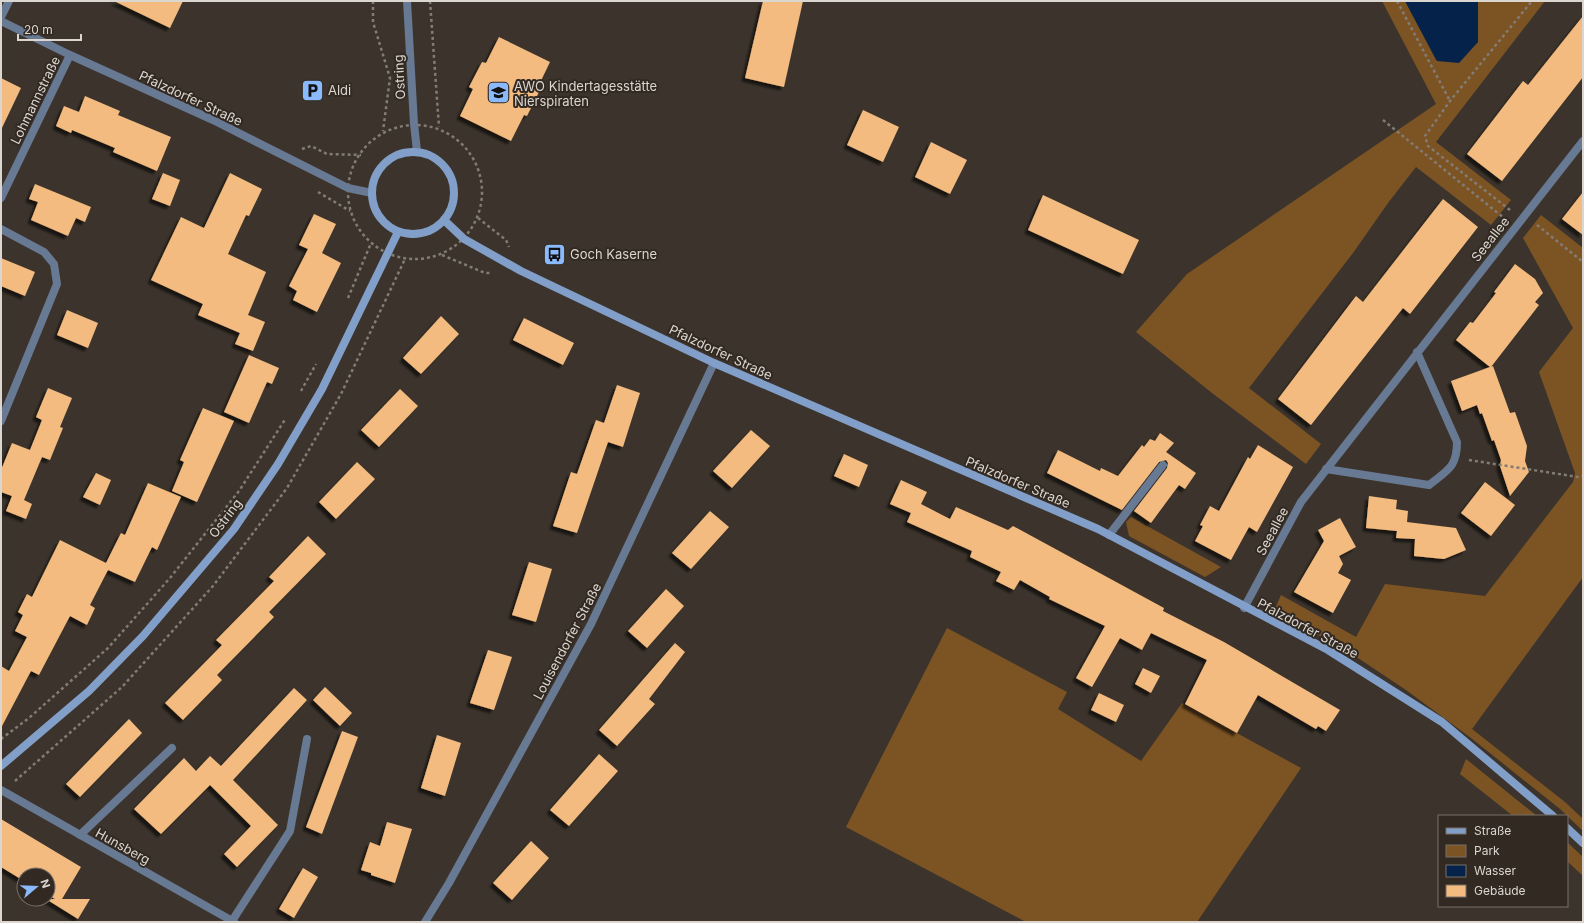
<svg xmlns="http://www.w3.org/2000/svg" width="1584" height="923" viewBox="0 0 1584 923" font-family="Inter,sans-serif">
	<defs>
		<filter id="shadow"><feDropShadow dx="-3.5" dy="3.5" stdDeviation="1" flood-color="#0009"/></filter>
	</defs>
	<rect width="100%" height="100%" fill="#3c342c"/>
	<g fill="#7c5424">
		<polygon points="1382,1 1405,1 1436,60 1478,42 1478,1 1545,1 1436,142 1511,200 1491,225 1416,167 1388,203 1353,253 1249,388 1321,444 1306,464 1212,393 1136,332 1187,274 1436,104"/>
		<polygon points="1541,215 1583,248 1583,577 1472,729 1565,802 1583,819 1583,831 1560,809 1471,738 1406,690 1349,652 1274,611 1281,595 1356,637 1385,584 1485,596 1573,482 1575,473 1539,372 1573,328 1523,238"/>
		<polygon points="1131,517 1221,567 1205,577 1129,536 1126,522"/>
		<polygon points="947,628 1067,692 1058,709 1141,761 1182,703 1301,768 1197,922 1026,922 846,827"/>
		<polygon points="1466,759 1537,816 1513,816 1460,774"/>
		<polygon points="1567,842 1583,857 1583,876 1567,861"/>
	</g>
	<polygon fill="#05234a" points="1405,1 1478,1 1478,42 1459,63 1437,61"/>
	<g fill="#f3bb7f" filter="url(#shadow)">
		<polygon points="114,1 183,1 170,28"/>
		<polygon points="763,1 803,1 784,87 745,78"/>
		<polygon points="1583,16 1583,77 1502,181 1467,154 1523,81 1528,85"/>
		<polygon points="499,37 550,62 537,89 540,90 527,116 524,115 511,141 460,116 473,89 469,87 482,62 486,63"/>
		<polygon points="1,78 21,88 1,130"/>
		<polygon points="85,96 120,111 118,115 171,137 157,171 113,152 115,148 72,130 71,133 56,126 64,106 79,112"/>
		<polygon points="863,110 899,127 883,162 847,145"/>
		<polygon points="931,142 967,160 950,194 915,177"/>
		<polygon points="163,173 180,180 170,206 152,199"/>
		<polygon points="230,173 262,189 249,216 246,215 228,254 266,272 248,315 265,322 253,351 235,344 240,333 198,315 203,304 151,280 181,217 204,228"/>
		<polygon points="35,184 91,207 85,222 76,218 68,236 31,220 38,202 29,199"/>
		<polygon points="1583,192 1583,235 1562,219"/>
		<polygon points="1043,195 1139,240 1123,274 1028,230"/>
		<polygon points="1443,199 1478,227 1410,314 1403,308 1311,425 1278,399 1356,296 1363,302"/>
		<polygon points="314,214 336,224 322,253 341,263 317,312 293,300 297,291 289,286 308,249 299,245"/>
		<polygon points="1,258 35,272 25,296 1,286"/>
		<polygon points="1515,264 1535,279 1543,293 1535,302 1539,305 1491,367 1493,366 1510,413 1515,412 1527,446 1525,461 1529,472 1510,496 1500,466 1501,460 1494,440 1492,441 1482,413 1480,414 1477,405 1462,411 1451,381 1490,367 1456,340 1470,322 1473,323 1496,293 1494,292"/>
		<polygon points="67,310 98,323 88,348 57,335"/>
		<polygon points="441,316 459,334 421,374 403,358"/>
		<polygon points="524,318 574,343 563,365 513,340"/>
		<polygon points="249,355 279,368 272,384 267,382 249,423 224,412"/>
		<polygon points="617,385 640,393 623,447 608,442 577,533 553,526 571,472 577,474 596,420 604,423"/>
		<polygon points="48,388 72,398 60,427 63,428 50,460 42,457 24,500 32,504 26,519 6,511 12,496 1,492 1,470 12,443 30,450 42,420 36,417"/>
		<polygon points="400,389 418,406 379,447 361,430"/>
		<polygon points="203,408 234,421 197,502 172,491 184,462 180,460"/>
		<polygon points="751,430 770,446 732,488 713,471"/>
		<polygon points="1160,433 1174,443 1166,452 1196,473 1185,489 1179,485 1151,523 1134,511 1167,468 1168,463 1166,460 1159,462 1122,510 1047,473 1058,450 1100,471 1101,468 1118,476 1142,445 1144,447 1150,439 1155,441"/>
		<polygon points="1258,445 1293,467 1257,532 1249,527 1231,560 1195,541 1203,526 1200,525 1210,506 1219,511 1248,457 1250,459"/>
		<polygon points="844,454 868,465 859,487 834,476"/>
		<polygon points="357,462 375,479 336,519 319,502"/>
		<polygon points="96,473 111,480 100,505 83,497"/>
		<polygon points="901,480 927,492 921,504 950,519 956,507 1008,530 1013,526 1164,608 1163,611 1224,642 1340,710 1326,731 1318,726 1316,729 1258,695 1237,733 1185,704 1207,660 1151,633 1142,650 1120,638 1092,687 1076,678 1105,626 1049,599 1050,597 1020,580 1014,590 996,581 1001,572 970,557 972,551 907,522 911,513 890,504"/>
		<polygon points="1485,482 1515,505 1491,536 1461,513"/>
		<polygon points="148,483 181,497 157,550 152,547 135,582 108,570 90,605 95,608 87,625 70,616 39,675 31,671 1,728 1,666 9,671 27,637 15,631 23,615 18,612 27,594 32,597 60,540 106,563 121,533 125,535"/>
		<polygon points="1369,496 1397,500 1396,509 1408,511 1407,522 1456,528 1466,550 1444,559 1414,556 1415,539 1396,538 1397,531 1366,528"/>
		<polygon points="710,511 729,527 691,569 672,553"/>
		<polygon points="1340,518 1356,547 1339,556 1343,564 1338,573 1351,580 1333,613 1294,592 1324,541 1318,530"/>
		<polygon points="308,536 326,554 269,612 274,617 217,675 222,680 183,720 165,703 222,645 216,640 274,581 269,577"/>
		<polygon points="529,562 552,569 536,622 512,615"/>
		<polygon points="666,589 684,606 647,648 628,631"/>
		<polygon points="675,643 685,652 649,699 655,704 617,746 599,730"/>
		<polygon points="488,650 512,657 494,710 470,703"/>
		<polygon points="1143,668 1160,676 1151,693 1135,684"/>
		<polygon points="325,687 352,713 340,726 313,700"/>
		<polygon points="294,688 307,700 233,780 278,825 237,867 224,854 251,826 210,785 161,834 134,809 184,758 196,771 210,756 221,766"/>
		<polygon points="1099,693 1124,705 1116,722 1091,710"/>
		<polygon points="129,719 142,733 80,797 66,784"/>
		<polygon points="342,731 358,737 322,834 306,827"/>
		<polygon points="437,735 461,743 445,796 421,788"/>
		<polygon points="599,754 618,771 569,826 550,810"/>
		<polygon points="1,819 81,867 62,899 90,899 78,919 46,899 55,899 48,895 48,875 24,875 24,881 1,867"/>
		<polygon points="387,822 412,829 395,883 371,875 371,873 361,870 370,842 380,846"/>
		<polygon points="531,841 549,858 512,900 493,883"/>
		<polygon points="303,868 318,877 294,918 279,909"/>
	</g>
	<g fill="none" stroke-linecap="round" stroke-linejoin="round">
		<g stroke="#827c74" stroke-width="2.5" stroke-dasharray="3 3" stroke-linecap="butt">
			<polyline points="373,1 373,22 390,78 383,131"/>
			<polyline points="430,1 439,127"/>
			<polyline points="1397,1 1450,101"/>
			<polyline points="1383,120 1504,218"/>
			<circle cx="415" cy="192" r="67"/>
			<polyline points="302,149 311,146 327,154 361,155"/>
			<polyline points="318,192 350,211"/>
			<polyline points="1510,210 1428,146 1425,136 1450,101 1532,1"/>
			<polyline points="478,218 506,240 509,247"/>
			<polyline points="1537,225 1583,262"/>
			<polyline points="442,255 485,273 492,273"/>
			<polyline points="348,298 371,243"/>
			<polyline points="301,391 316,364"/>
			<polyline points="1469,460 1578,477 1583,476"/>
			<polyline points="1,739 29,718 108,648 170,578 239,491 286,418"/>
			<polyline points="15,781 122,687 213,586 287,488 341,394 405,259"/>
		</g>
		<g stroke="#677993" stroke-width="8">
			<polyline points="1109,535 1163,465"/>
			<polyline points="80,835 172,748"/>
			<polyline points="232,921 290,831 307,739"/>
		</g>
		<g stroke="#677993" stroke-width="8">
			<polyline points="407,1 414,124 417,151"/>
			<polyline points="1,17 9,1"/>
			<polyline points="1,21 70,55 213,120 348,188 372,193"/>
			<polyline points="1,198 70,55"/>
			<polyline points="1,229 44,252 54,264 57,284 1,421"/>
			<path d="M1326,469L1429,485C1448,470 1457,467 1457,442L1417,352"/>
			<polyline points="1244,608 1301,502 1583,141"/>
			<polyline points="1,790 234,922"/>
			<polyline points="425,922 449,883 591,624 714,363"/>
		</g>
		<g stroke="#819fc8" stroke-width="8">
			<circle cx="413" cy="193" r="41"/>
			<polyline points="444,220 464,239 521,271 714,363 1098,529 1328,650 1442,722 1553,816"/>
			<polyline points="1,766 89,691 143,636 234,529 278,464 322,389 398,232"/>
			<polyline points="1567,828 1583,843"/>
		</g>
	</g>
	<defs>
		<symbol id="parking-square" viewBox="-11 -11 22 22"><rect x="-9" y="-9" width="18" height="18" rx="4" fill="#8abafc" stroke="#322a22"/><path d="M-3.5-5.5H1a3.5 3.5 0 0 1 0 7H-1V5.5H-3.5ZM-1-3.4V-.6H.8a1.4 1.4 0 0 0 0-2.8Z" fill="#111"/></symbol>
		<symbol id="school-square" viewBox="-11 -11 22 22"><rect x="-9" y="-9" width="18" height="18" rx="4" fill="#8abafc" stroke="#322a22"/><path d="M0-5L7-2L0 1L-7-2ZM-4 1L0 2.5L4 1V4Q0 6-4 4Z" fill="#111"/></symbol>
		<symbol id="bus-square" viewBox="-11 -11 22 22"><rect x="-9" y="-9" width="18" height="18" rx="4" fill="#8abafc" stroke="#322a22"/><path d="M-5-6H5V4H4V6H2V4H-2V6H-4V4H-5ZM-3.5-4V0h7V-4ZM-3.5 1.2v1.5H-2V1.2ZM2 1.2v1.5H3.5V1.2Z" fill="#111"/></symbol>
	</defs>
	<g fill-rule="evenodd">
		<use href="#parking-square" x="300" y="78" width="25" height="25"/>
		<use href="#school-square" x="486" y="80" width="25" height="25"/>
		<use href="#bus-square" x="542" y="242" width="25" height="25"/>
	</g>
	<g text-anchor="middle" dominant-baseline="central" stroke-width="4" stroke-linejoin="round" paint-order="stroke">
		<g font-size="13" fill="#dbd6d0" stroke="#322a22">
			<text transform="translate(399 77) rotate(-93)">Ostring</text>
			<text transform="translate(191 98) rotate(25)">Pfalzdorfer Straße</text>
			<text transform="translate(35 100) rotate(-64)">Lohmannstraße</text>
			<text transform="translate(1490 239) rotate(-52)">Seeallee</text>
			<text transform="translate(721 352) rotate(25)">Pfalzdorfer Straße</text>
			<text transform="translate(1018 482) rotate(23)">Pfalzdorfer Straße</text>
			<text transform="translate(225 518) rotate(-53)">Ostring</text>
			<text transform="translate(1272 531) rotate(-62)">Seeallee</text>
			<text transform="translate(1308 628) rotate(28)">Pfalzdorfer Straße</text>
			<text transform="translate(567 641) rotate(-62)">Louisendorfer Straße</text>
			<text transform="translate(123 846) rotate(29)">Hunsberg</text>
		</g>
		<g font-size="13" fill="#dbd6d0" stroke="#322a22" text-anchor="start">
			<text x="514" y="86">AWO Kindertagesstätte<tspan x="514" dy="15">Nierspiraten</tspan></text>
			<text x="328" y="90">Aldi</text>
			<text x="570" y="254">Goch Kaserne</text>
		</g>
	</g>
	<rect width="1584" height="923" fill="none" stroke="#dbd6d0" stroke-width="4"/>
	<rect x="1438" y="815" width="130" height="92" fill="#322a22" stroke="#766f68"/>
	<rect x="1446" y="828" width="20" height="6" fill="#819fc8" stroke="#766f68"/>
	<text x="1474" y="835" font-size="12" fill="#dbd6d0">Straße</text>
	<rect x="1446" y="845" width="20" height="12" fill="#7c5424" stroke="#766f68"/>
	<text x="1474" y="855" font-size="12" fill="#dbd6d0">Park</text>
	<rect x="1446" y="865" width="20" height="12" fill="#05234a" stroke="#766f68"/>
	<text x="1474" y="875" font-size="12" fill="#dbd6d0">Wasser</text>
	<rect x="1446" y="885" width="20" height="12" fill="#f3bb7f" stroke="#766f68"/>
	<text x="1474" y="895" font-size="12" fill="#dbd6d0">Gebäude</text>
	<g transform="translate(36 887) rotate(71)"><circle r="19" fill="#322a22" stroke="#766f68"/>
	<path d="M0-3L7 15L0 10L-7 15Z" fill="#8abafc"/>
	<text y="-6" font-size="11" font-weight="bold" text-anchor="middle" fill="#dbd6d0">N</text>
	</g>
	<path d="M18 34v6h63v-6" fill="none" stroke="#dbd6d0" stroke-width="2"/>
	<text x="24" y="34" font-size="12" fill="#dbd6d0" stroke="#322a22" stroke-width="3" paint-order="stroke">20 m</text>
</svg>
